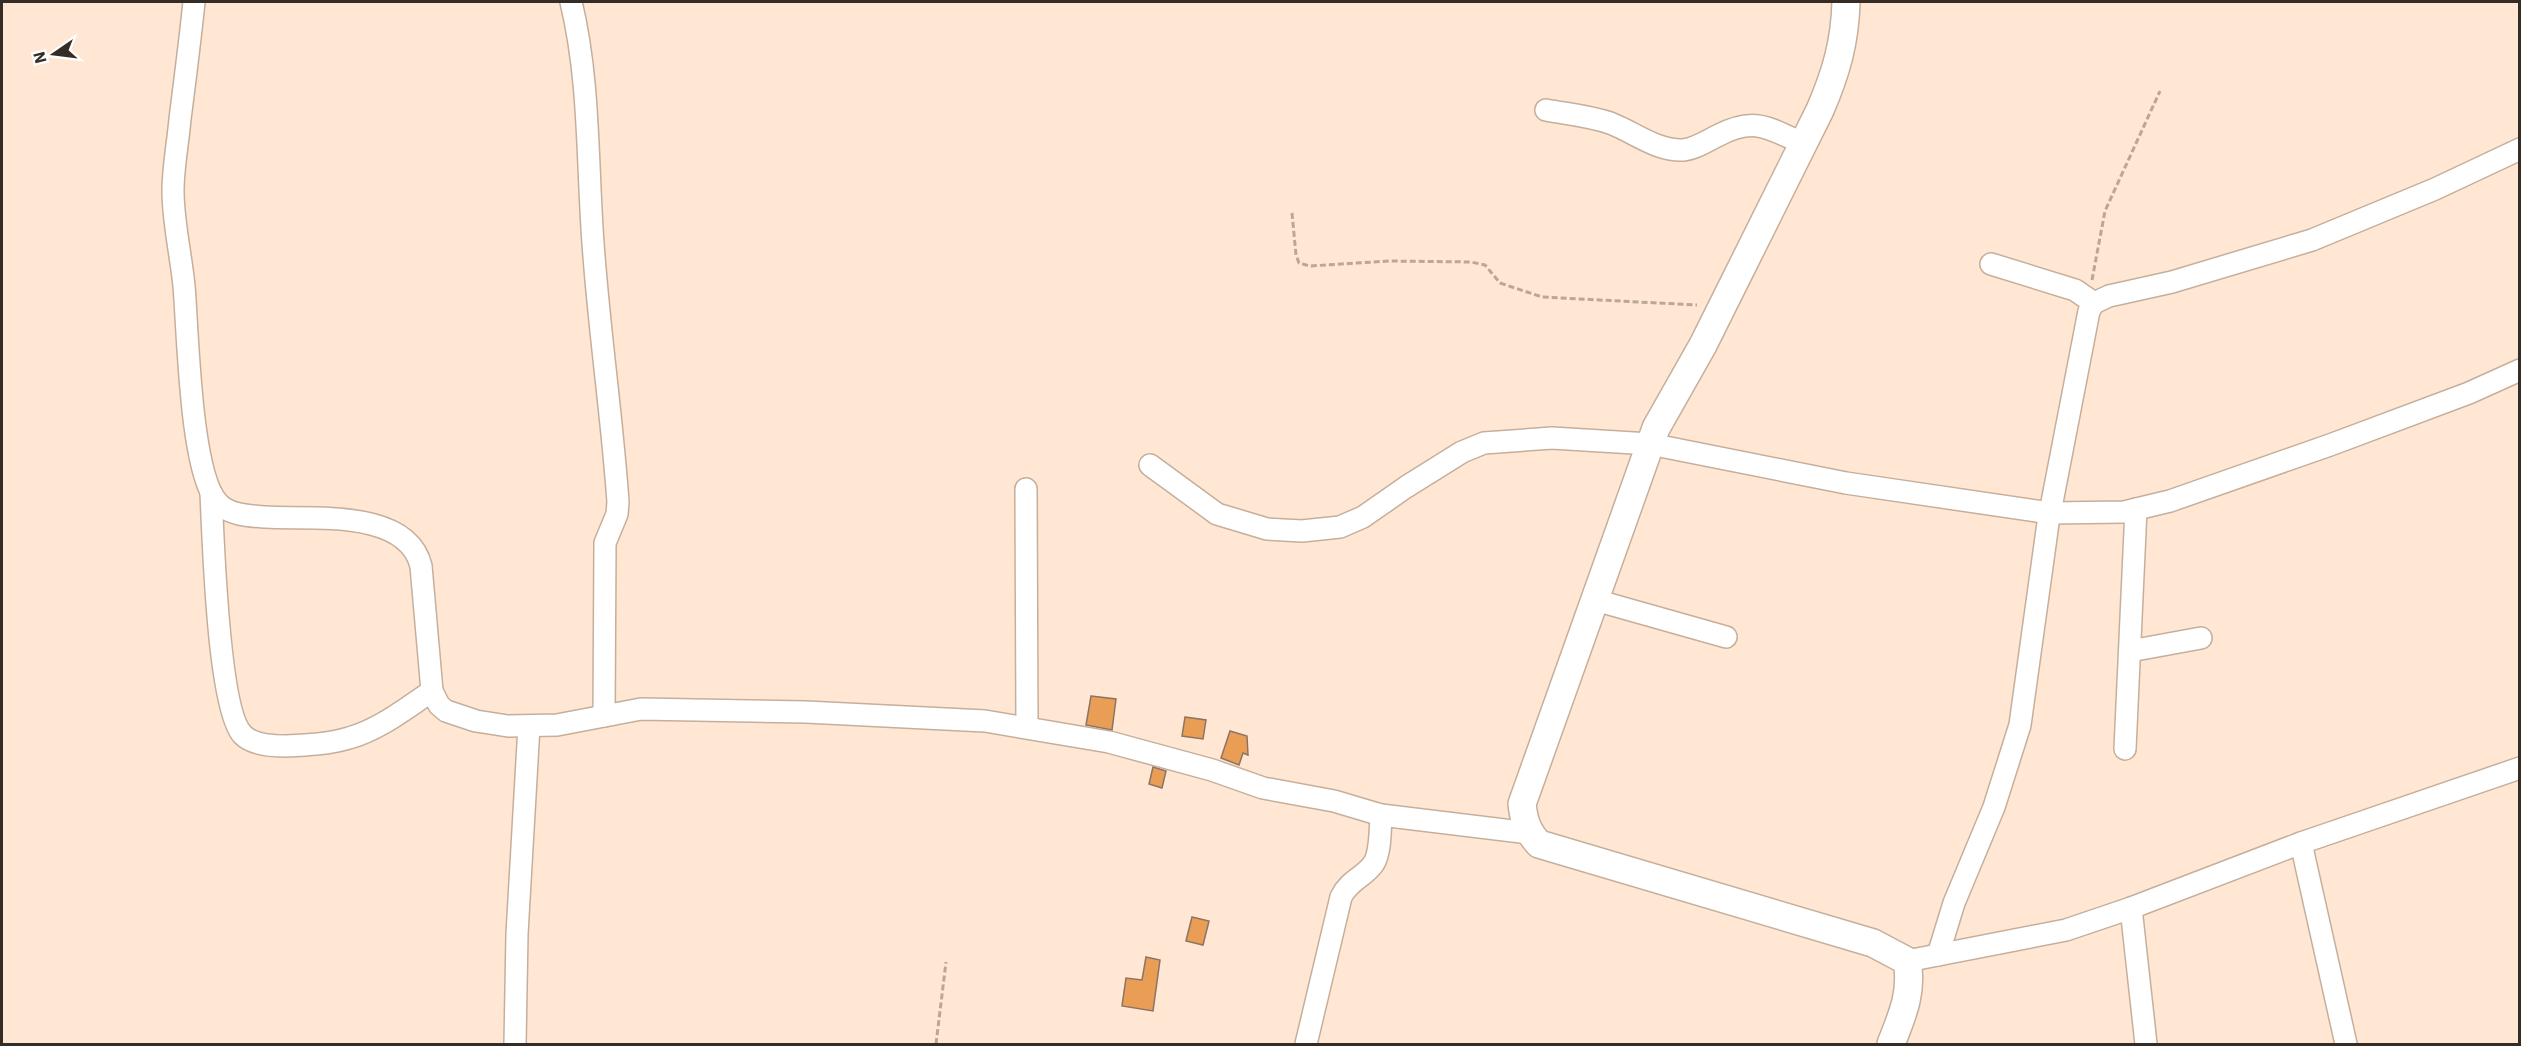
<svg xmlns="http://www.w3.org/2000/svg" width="2521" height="1046" viewBox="0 0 2521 1046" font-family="'IBM Plex Sans',sans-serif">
	<rect width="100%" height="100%" fill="#ffe7d3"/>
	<g fill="#ea9d55" stroke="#8a7564" stroke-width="1.5">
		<polygon points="1091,696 1116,699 1112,730 1086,725"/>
		<polygon points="1185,717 1206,720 1203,739 1182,736"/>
		<polygon points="1230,731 1247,736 1248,755 1243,753 1239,765 1221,758"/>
		<polygon points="1153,767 1166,771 1162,788 1149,784"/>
		<polygon points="1192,917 1209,921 1203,945 1186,941"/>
		<polygon points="1146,957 1160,960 1153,1011 1122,1006 1126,978 1142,980"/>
	</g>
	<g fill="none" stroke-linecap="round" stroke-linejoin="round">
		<defs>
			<g id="minor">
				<path d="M194,2C190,41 185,80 180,119C178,143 173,167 173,191C173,222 181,255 184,286C188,331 190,474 218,503C229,515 249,516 265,517C311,520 407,508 421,566L432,691L439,705L446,711L476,721L508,726L557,725L641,709L806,712L985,721L1109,742L1212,770L1263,788L1334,801L1381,815L1529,833"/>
				<path d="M571,2C590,80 587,162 593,243C599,330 612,416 618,502L617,514L605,543L604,716"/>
				<path d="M1546,110C1567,114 1589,116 1610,123C1634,132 1656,151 1683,150C1695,149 1707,141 1717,136C1755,116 1768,128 1804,144"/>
				<polyline points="1991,264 2075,290 2094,303"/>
				<polyline points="1150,465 1217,514 1267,529 1302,531 1340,527 1363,517 1406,487 1462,452 1484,443 1552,438 1650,444 1846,483 2050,513 2124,512 2170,501 2330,445 2469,393 2520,370"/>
				<polyline points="1026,489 1027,727"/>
				<path d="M211,493C213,535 218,711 243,735C253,745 274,746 286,746C308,745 329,744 349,738C379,730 406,708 432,691"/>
				<polyline points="1595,600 1726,637"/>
				<polyline points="2130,651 2201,638"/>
				<polyline points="2125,749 2136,509"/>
				<polyline points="2301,843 2346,1044"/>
				<polyline points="2131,908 2146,1044"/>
				<polyline points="1938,955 1954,903 1994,807 2020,725 2048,523 2089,311 2094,303 2109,296 2172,282 2312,240 2435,189 2520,149"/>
				<polyline points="1907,961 2066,930 2131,908 2301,843 2520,768"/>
				<polyline points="515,1044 517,934 529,726"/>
				<path d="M1306,1044L1341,897C1349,880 1365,877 1374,863C1381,851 1380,828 1381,815"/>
			</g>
			<path id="major" d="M1846,2C1845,42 1836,73 1820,110L1703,345L1656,428L1522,804C1524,821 1527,831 1539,844L1873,943L1907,961C1913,992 1902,1016 1891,1044"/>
		</defs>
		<use href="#minor" stroke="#c5af9c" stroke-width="24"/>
		<use href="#major" stroke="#c5af9c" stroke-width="30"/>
		<g stroke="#baa797" stroke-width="3" stroke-dasharray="6 3" stroke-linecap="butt">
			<polyline points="1292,213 1296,255 1299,263 1310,266 1389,261 1471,262 1485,265 1500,283 1542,297 1697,305"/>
			<polyline points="2092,280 2105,211 2160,91"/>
			<polyline points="936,1044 946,962"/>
		</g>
		<use href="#minor" stroke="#fff" stroke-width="21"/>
		<use href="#major" stroke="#fff" stroke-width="27"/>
	</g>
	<rect width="2521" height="1046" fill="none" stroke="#352c25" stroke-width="6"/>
	<g transform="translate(54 54) rotate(256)" stroke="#ffffff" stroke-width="4.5" paint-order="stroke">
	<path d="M0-4.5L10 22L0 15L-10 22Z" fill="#352c25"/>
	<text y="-9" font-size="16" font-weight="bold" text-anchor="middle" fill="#352c25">N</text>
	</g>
</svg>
